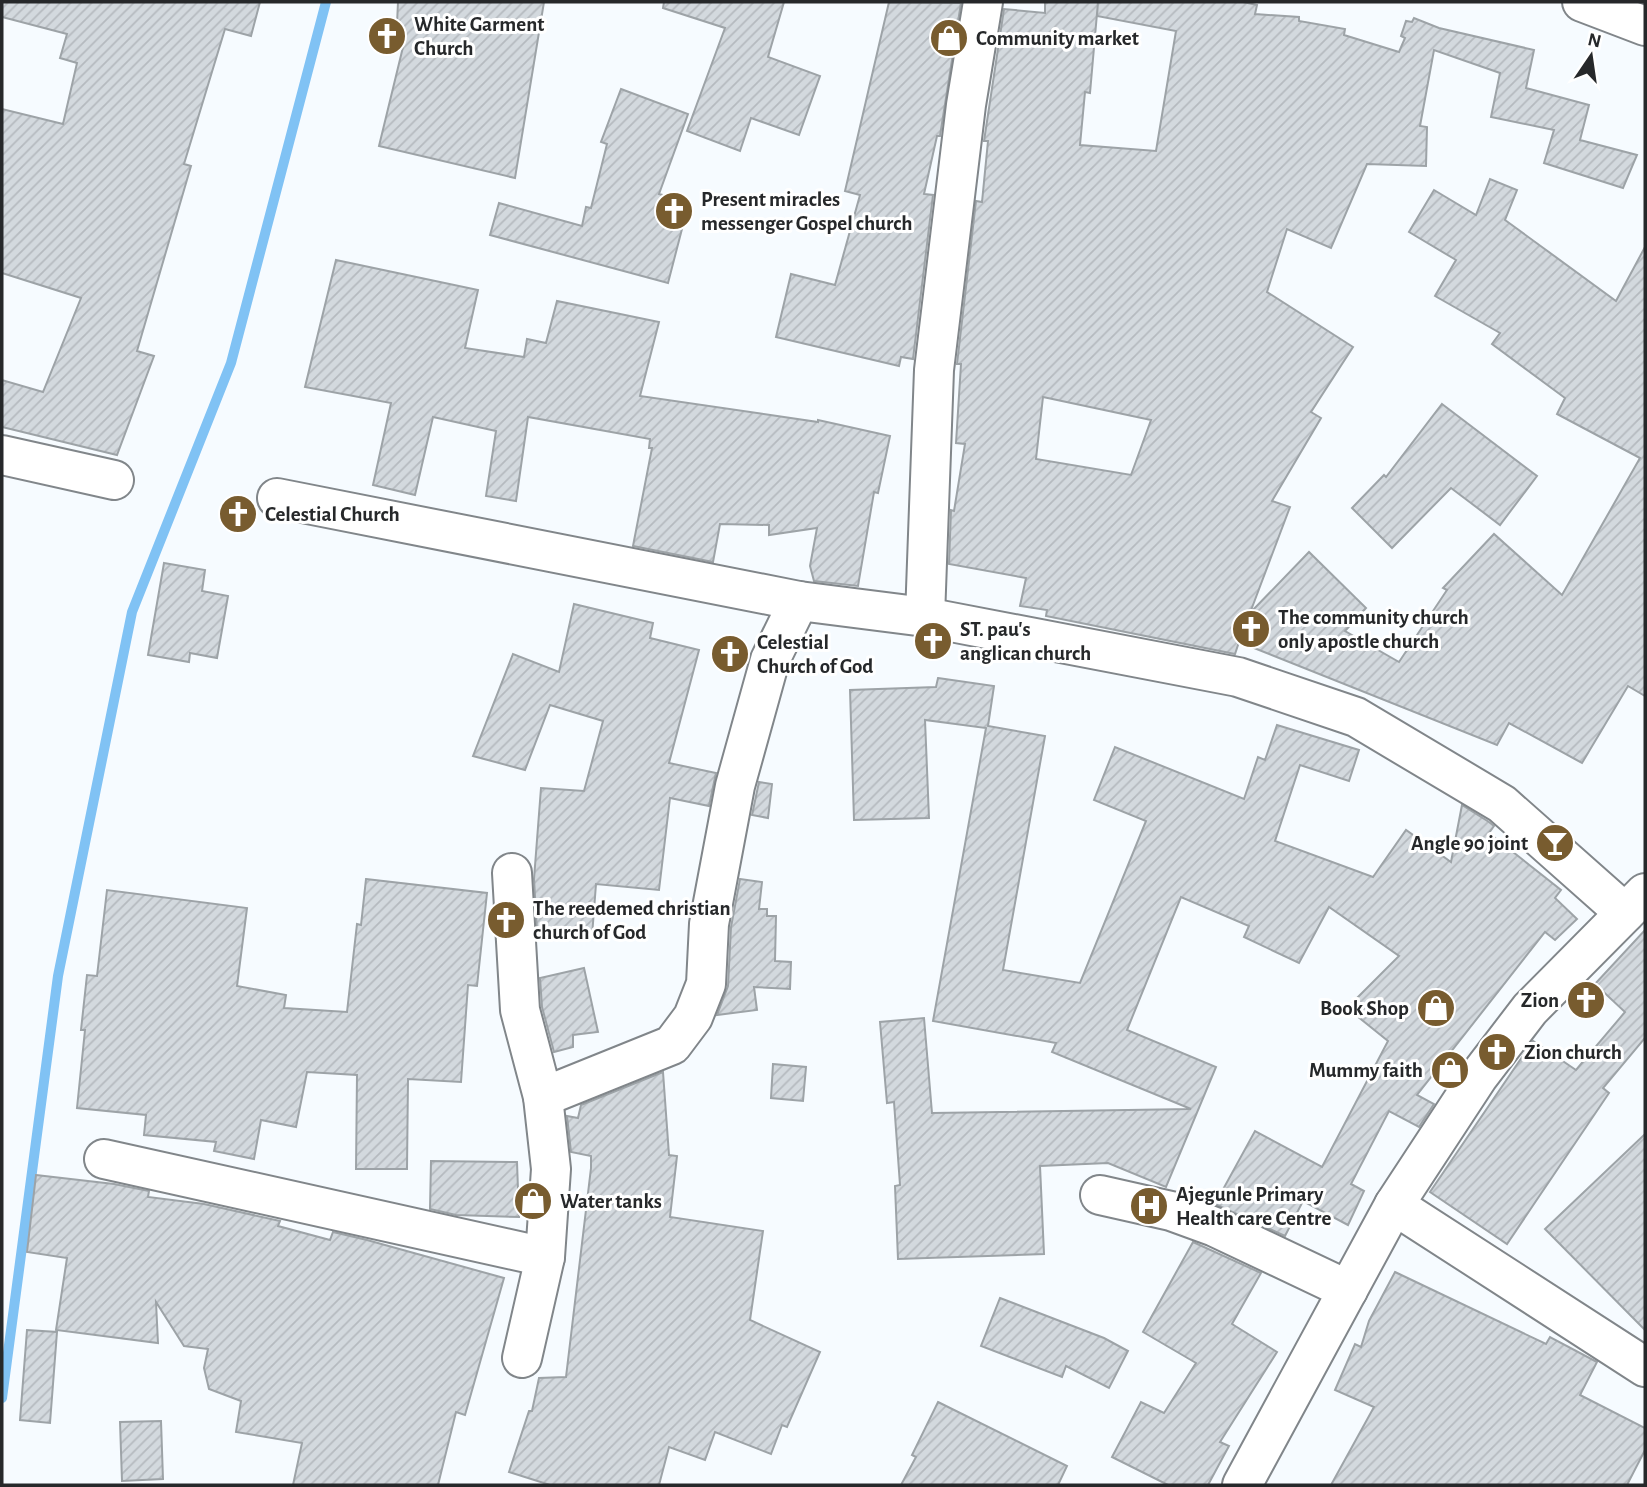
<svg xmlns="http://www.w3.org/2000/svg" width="1647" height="1487" viewBox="0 0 1647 1487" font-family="'Alegreya Sans',sans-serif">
	<defs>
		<pattern id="building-hatch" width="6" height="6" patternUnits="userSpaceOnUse" patternTransform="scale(1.75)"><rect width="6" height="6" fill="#d3d9de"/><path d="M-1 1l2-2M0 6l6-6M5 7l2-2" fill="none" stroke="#b5babf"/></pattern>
	</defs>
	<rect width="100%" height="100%" fill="#f6fbff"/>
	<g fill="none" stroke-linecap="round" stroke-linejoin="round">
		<polyline stroke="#80c2f4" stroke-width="10" points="2,1398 58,976 132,612 231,363 326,2"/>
	</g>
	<g fill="url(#building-hatch)" stroke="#9da3a7" stroke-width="2" fill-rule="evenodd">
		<polygon points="2,2 260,2 251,36 225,29 184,164 191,166 137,351 154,356 117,455 2,427 2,380 43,392 81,298 2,273 2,109 63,124 77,63 60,58 67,34 2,17"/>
		<polygon points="398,2 544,2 515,178 379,146 403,47 396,46"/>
		<polygon points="664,2 784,2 768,57 820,76 799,135 751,118 740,151 687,131 725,28 663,8"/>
		<polygon points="889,2 961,3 940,136 937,136 924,194 933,195 913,359 901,357 899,366 776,337 791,274 835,285 860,195 845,191"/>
		<path d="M1045,2H1098L1090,93L1085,92L1080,145L1156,151L1176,31L1097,16L1098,2H1243L1257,5L1255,14L1299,17V21L1345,29L1344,35L1399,52L1405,38L1401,36L1406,21L1412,22L1414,18L1439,28L1534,50L1526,88L1589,105L1580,140L1637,155L1623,188L1544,163L1554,130L1491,117L1500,73L1434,50L1420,126L1427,127L1426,166L1367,164L1331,248L1287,229L1267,292L1353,347L1311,412L1321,418L1272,501L1290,507L1250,613L1309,552L1366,608L1345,631L1399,662L1447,590L1443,588L1494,534L1562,595L1640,458L1557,414L1565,398L1492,344L1500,333L1435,296L1456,260L1409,232L1434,190L1476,215L1490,179L1517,190L1505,220L1616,301L1645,247V696L1628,686L1582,763L1509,723L1497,745L1239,642L1235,654L1046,616L1047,610L1020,606L1026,578L949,564L951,510L954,511L965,444L956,443L961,364H957L976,201L982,202L988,141H984L1004,9L1045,13ZM1043,397L1151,420L1131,475L1036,459Z"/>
		<polygon points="621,89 688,114 659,194 689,202 668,283 490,235 499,203 582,226 586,207 591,208 607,144 601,142"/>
		<polygon points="336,260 478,290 465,348 524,357 527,339 546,343 557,301 659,322 640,396 818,422 818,420 890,436 878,493 874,492 858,586 814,581 810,566 817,528 769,535 769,525 720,524 713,562 633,546 652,448 649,448 650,439 528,417 516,501 486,496 496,431 433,417 415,495 373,485 391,403 305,387"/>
		<polygon points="1442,404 1537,476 1500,525 1451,488 1392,548 1352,508 1384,475 1386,477"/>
		<polygon points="164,563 205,570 202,591 228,596 217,658 190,653 189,662 148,655"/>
		<polygon points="574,604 653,623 650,638 699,650 669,763 716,773 709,806 670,798 659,890 596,884 592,936 537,931 534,879 541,788 584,791 603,721 550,705 525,770 473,756 513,654 559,672"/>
		<polygon points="938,678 994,686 988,726 1045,736 1003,970 1080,983 1146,821 1094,800 1115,747 1244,799 1258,757 1265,760 1277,725 1359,750 1349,781 1300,765 1275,841 1373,877 1406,830 1451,862 1462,805 1489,822 1494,826 1489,833 1561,890 1555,898 1577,919 1555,940 1545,932 1417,1095 1434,1104 1419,1127 1389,1111 1351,1184 1364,1191 1348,1225 1303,1201 1285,1236 1215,1204 1255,1131 1322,1167 1388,1041 1347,1008 1399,956 1329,907 1299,963 1244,937 1249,926 1181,897 1127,1030 1216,1067 1166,1187 1108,1163 1040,1166 1044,1254 898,1259 895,1186 900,1185 894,1102 887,1103 880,1022 924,1018 932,1113 1191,1109 1052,1052 1056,1043 933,1021 986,728 925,720 929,818 854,820 850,690 936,687"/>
		<polygon points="759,782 772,784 768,818 752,815"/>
		<polygon points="366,879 487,893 477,986 468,985 461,1082 408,1079 407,1169 356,1169 357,1075 307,1072 296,1127 261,1120 254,1159 214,1151 216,1142 144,1135 146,1115 77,1108 85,1030 81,1030 87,975 97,976 107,890 247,908 237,986 286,995 284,1008 347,1012 357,924 361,925"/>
		<polygon points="740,879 762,882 759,909 767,909 767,916 776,916 775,961 791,962 790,989 754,987 757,1010 717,1015 728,986 731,927"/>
		<polygon points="1645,930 1645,1038 1603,1088 1609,1093 1507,1244 1430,1192 1533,1041 1576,1070 1625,1012 1595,984"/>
		<polygon points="584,968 598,1032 573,1035 573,1047 554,1052 542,1007 540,978"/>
		<polygon points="773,1064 806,1067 803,1101 771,1098"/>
		<polygon points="663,1072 669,1155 677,1156 670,1217 763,1231 750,1320 820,1352 787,1427 782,1425 771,1454 715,1432 705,1460 669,1447 659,1485 550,1485 509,1472 529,1411 532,1411 539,1378 566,1377 591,1168 591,1156 571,1152 567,1116 578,1118 581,1105"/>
		<polygon points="1645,1134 1645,1330 1545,1229"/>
		<polygon points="431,1161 517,1162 519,1217 456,1215 430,1209"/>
		<polygon points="36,1175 114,1184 149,1191 148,1197 204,1204 280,1221 278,1226 330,1240 333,1232 367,1240 504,1278 465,1415 456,1412 438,1485 293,1485 302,1443 236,1432 241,1401 209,1389 204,1368 208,1349 184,1346 156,1302 158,1343 56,1330 67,1258 27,1252"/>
		<polygon points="1193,1242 1261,1273 1232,1324 1277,1352 1220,1442 1229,1446 1208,1485 1168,1485 1112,1457 1141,1402 1164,1413 1196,1363 1143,1332"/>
		<polygon points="1395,1272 1546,1344 1550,1337 1597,1362 1580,1395 1645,1428 1645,1450 1627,1485 1331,1485 1374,1407 1335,1390 1355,1344 1361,1347 1369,1321"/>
		<polygon points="1000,1298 1104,1338 1128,1351 1109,1388 1066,1366 1062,1377 981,1346"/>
		<polygon points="27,1330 57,1332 50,1423 20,1420"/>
		<polygon points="938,1402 1067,1466 1058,1485 901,1485 916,1457 912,1455"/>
		<polygon points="161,1421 163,1479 122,1481 120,1422"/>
	</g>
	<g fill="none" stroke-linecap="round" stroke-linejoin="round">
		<defs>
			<g id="minor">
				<polyline points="2,455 114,480"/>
				<polyline points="277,498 799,601 925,617 1238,677 1356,717 1502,804 1625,913"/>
				<polyline points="925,617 934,370 966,105 983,2"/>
				<polyline points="512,873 520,1010 543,1097 551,1169 545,1257"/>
				<polyline points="543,1097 672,1045 693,1017 706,984 709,924 735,786 770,660 799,601"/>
				<polyline points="104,1159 545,1257 522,1358"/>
				<polyline points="1100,1195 1171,1211 1215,1227 1348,1290"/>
				<polyline points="1394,1205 1645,1367"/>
				<polyline points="1242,1485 1394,1205 1478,1077 1530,1009 1645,893"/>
			</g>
			<polyline id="highway" points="1582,2 1645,26"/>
		</defs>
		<use href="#minor" stroke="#81868a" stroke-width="42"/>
		<use href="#highway" stroke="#81868a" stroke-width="42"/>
		<use href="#minor" stroke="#fff" stroke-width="38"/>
		<use href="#highway" stroke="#fff" stroke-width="38"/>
	</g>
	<defs>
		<symbol id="church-disc" viewBox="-11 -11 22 22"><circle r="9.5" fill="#785c2f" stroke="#fff"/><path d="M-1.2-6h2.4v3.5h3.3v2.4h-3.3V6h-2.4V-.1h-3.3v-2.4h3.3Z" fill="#fff"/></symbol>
		<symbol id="shop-disc" viewBox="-11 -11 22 22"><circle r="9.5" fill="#785c2f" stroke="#fff"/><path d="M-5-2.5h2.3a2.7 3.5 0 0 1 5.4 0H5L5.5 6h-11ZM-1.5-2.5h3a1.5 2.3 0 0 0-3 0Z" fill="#fff"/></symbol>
		<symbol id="bar-disc" viewBox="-11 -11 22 22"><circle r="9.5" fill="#785c2f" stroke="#fff"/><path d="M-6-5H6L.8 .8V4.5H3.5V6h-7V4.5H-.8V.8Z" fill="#fff"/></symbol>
		<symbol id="hospital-disc" viewBox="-11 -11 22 22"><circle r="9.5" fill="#785c2f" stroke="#fff"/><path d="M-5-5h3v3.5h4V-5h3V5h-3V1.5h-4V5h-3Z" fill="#fff"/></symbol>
	</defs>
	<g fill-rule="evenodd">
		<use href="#church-disc" x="365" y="14" width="44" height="44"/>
		<use href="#shop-disc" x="927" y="16" width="44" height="44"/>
		<use href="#church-disc" x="652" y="189" width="44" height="44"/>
		<use href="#church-disc" x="216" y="492" width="44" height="44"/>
		<use href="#church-disc" x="1229" y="607" width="44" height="44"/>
		<use href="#church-disc" x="911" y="619" width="44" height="44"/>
		<use href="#church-disc" x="708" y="632" width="44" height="44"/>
		<use href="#bar-disc" x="1533" y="821" width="44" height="44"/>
		<use href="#church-disc" x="484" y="898" width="44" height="44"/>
		<use href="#church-disc" x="1564" y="978" width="44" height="44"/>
		<use href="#shop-disc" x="1414" y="986" width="44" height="44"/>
		<use href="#church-disc" x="1475" y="1030" width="44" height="44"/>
		<use href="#shop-disc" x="1428" y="1048" width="44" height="44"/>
		<use href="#shop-disc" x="511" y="1179" width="44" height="44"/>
		<use href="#hospital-disc" x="1127" y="1184" width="44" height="44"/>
	</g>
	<g text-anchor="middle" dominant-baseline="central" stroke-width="6" stroke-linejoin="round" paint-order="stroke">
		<g font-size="21" font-weight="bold" fill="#26282a" stroke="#fff" text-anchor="start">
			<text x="414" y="24">White Garment<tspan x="414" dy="24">Church</tspan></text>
			<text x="976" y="38">Community market</text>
			<text x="701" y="199">Present miracles<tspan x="701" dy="24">messenger Gospel church</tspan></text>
			<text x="265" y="514">Celestial Church</text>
			<text x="1278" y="617">The community church<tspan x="1278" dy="24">only apostle church</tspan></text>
			<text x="960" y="629">ST. pau's<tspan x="960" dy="24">anglican church</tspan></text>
			<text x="757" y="642">Celestial<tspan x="757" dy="24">Church of God</tspan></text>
			<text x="1528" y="843" text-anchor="end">Angle 90 joint</text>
			<text x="533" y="908">The reedemed christian<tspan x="533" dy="24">church of God</tspan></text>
			<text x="1559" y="1000" text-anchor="end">Zion</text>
			<text x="1409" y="1008" text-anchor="end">Book Shop</text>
			<text x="1524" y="1052">Zion church</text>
			<text x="1423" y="1070" text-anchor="end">Mummy faith</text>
			<text x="1176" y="1194">Ajegunle Primary<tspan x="1176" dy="24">Health care Centre</tspan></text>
			<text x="560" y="1201">Water tanks</text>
		</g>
	</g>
	<rect width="1647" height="1487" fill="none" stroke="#26282a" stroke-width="7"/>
	<g transform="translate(1591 56) rotate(13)" stroke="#ffffff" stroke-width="5" paint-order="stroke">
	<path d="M0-5L12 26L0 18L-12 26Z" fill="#26282a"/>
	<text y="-10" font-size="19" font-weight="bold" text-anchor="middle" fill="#26282a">N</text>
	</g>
</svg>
